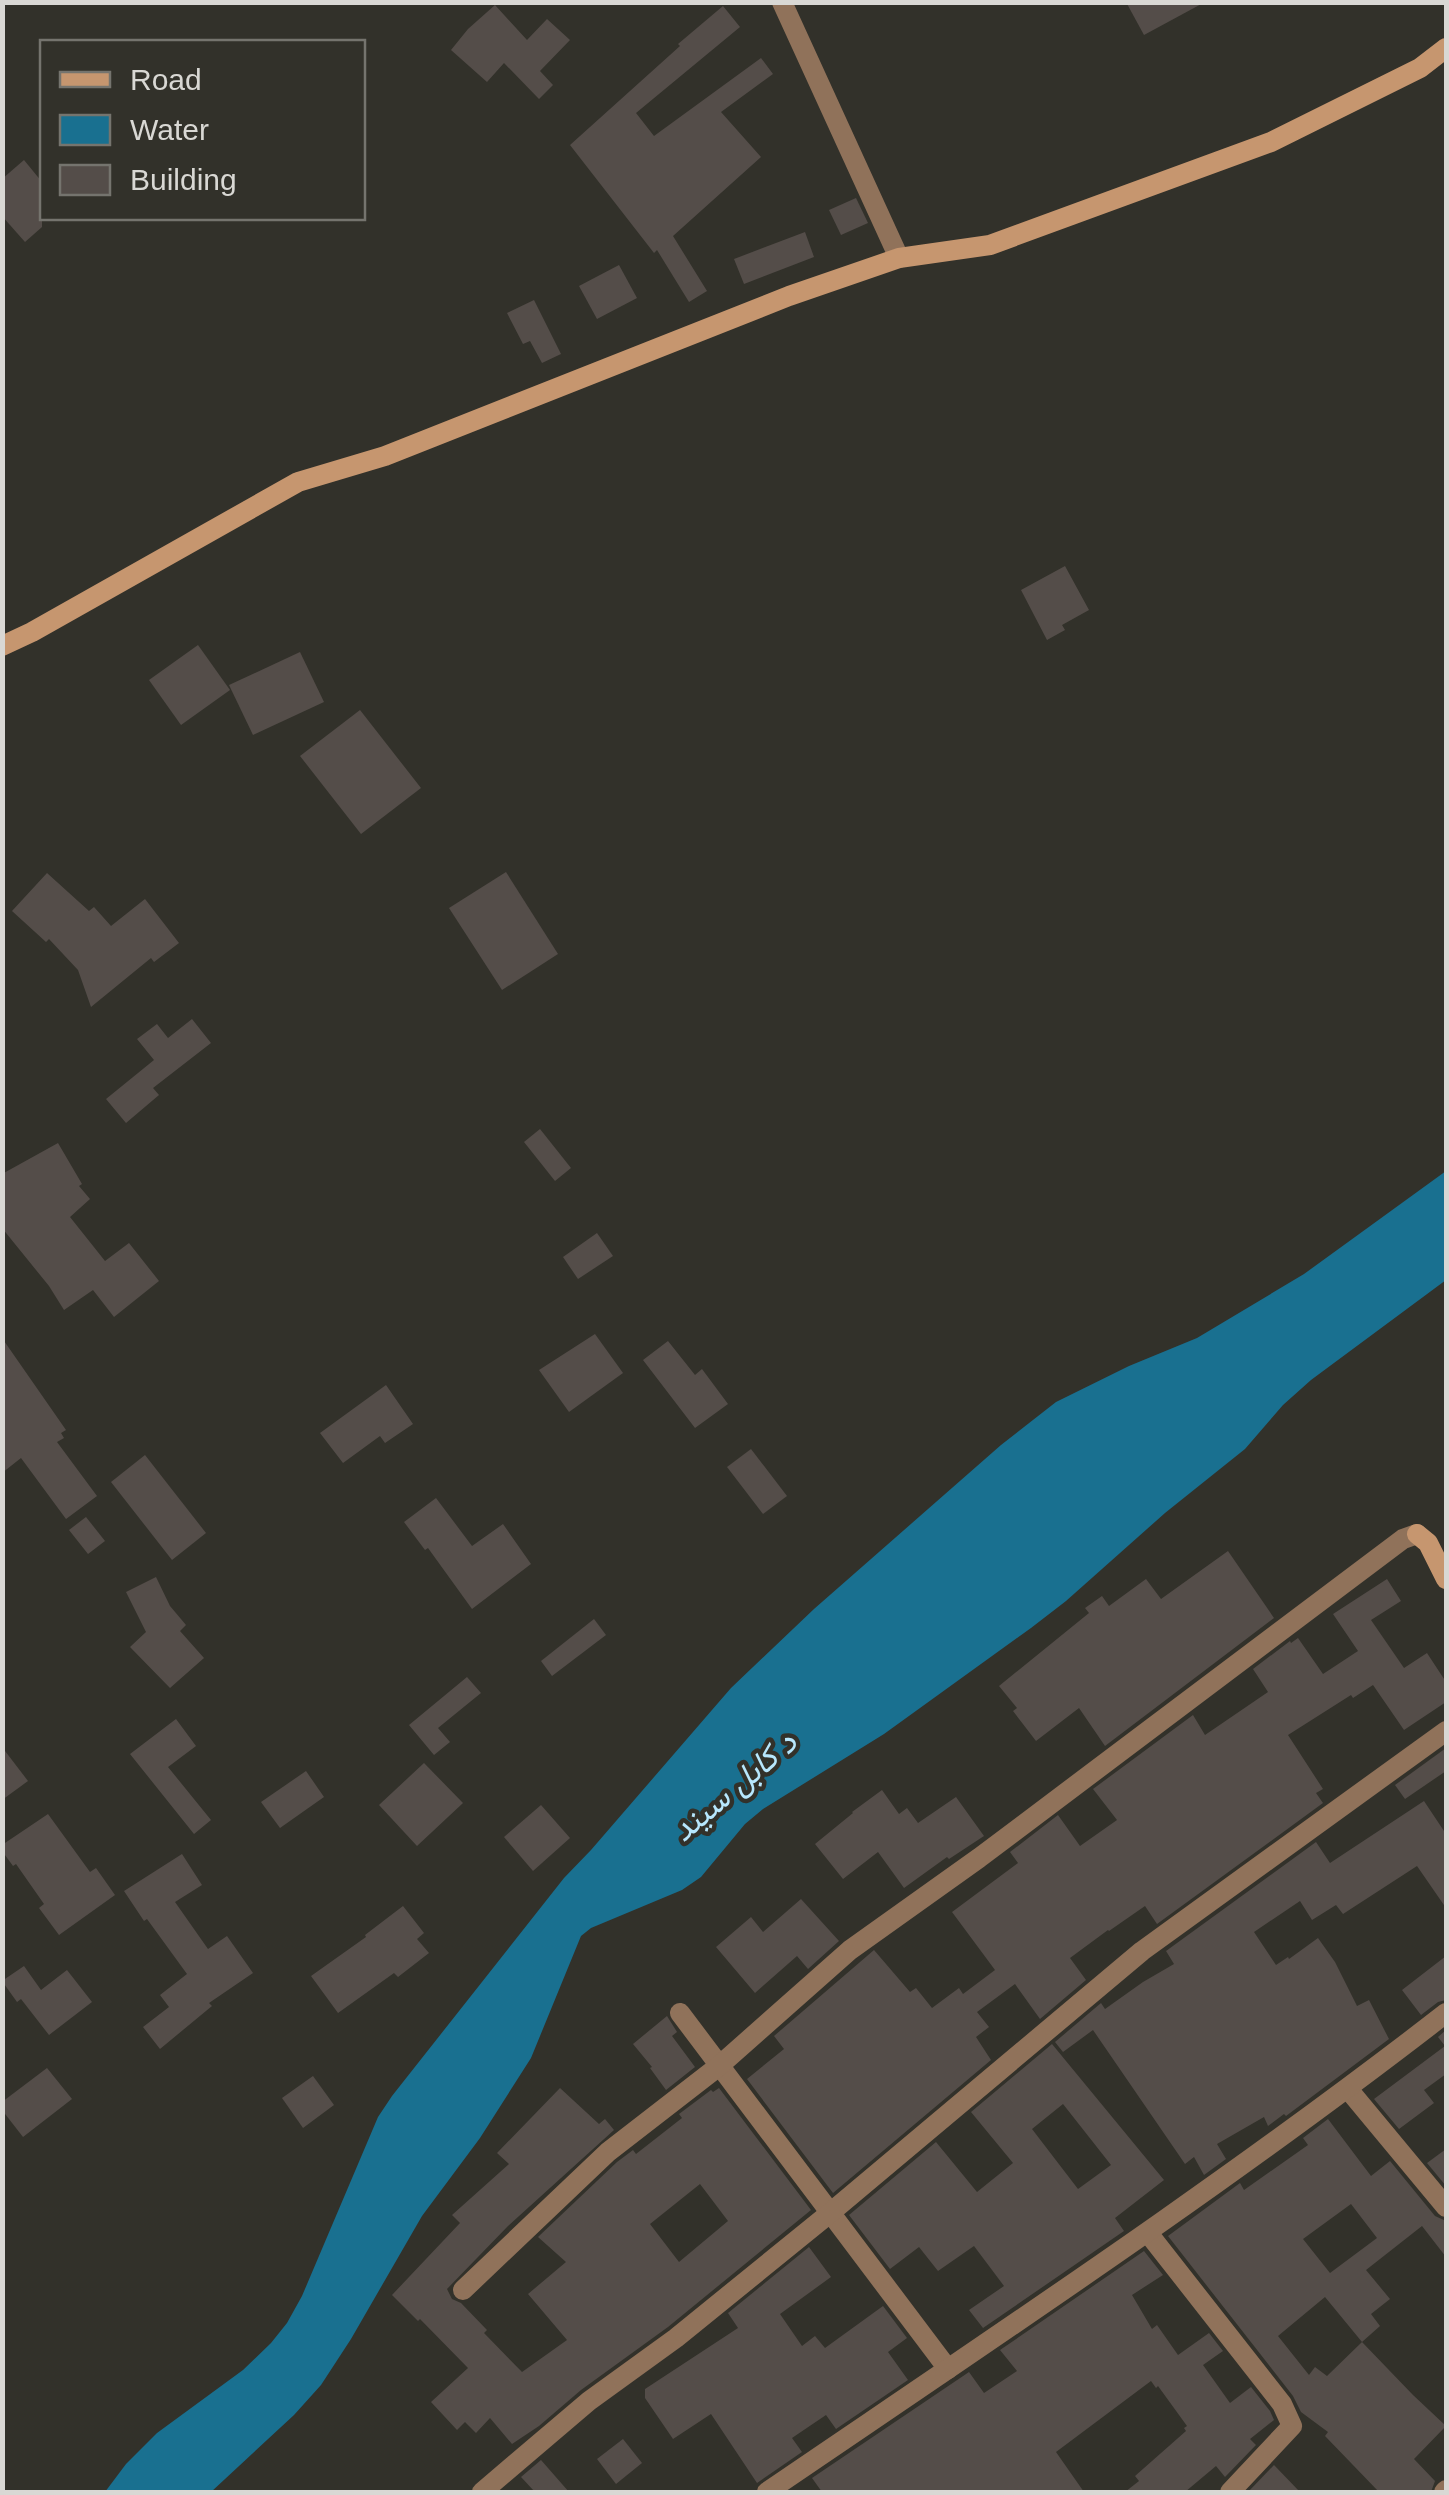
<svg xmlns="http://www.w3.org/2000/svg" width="1449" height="2495" viewBox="0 0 1449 2495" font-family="Arial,Vazirmatn,sans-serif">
	<rect width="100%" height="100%" fill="#32312a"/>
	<polygon fill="#197090" points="1446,1171 1446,1280 1311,1380 1283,1405 1245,1449 1165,1513 1066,1601 1031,1628 884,1734 763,1809 745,1824 701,1877 682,1890 591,1928 581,1936 531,2058 480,2138 422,2216 351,2339 321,2385 294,2415 211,2492 105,2492 126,2464 157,2433 243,2370 271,2343 287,2323 302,2296 378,2117 392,2096 564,1878 591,1850 731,1688 814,1609 1001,1445 1056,1402 1129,1366 1197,1338 1304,1274"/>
	<g fill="#544d49" fill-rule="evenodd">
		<polygon points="1126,2 1205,2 1144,35"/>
		<polygon points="495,5 527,40 547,19 570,40 540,71 553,85 539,99 504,63 487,82 451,50 468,29"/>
		<polygon points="723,6 740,27 636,113 654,136 761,58 773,74 721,112 761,157 673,236 707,291 689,302 657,250 654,253 570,145 680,46 678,44"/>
		<polygon points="24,160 42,182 42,227 25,242 2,216 2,179"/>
		<polygon points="856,198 868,223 841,235 829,210"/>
		<polygon points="805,232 814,257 744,284 734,259"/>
		<polygon points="619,265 637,298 597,319 579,286"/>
		<polygon points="534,300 561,354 542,363 530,341 523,344 507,313"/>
		<polygon points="1065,566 1089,610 1062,625 1065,630 1047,640 1021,590"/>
		<polygon points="198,645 230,690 181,725 149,680"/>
		<polygon points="300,652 324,702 253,735 229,685"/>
		<polygon points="360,710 421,788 361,834 300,756"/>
		<polygon points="506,872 558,954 502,990 449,908"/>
		<polygon points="47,873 89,911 94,907 111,926 145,899 179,943 154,962 151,958 91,1007 78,970 49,939 46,942 12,911"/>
		<polygon points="192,1019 211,1043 153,1088 159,1095 126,1123 106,1099 154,1060 137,1039 157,1024 168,1038"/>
		<polygon points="540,1129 571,1168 555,1181 524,1142"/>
		<polygon points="58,1143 82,1184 79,1186 90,1199 70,1217 105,1261 129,1243 159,1281 114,1317 93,1290 64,1310 49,1286 2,1228 2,1174"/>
		<polygon points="597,1233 613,1256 578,1279 563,1257"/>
		<polygon points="595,1334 623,1373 569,1412 539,1370"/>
		<polygon points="2,1338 66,1430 61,1433 64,1438 57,1442 97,1496 66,1519 21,1458 2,1473"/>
		<polygon points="668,1341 695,1375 702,1369 728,1404 695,1428 643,1360"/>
		<polygon points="386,1385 413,1424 385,1443 380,1436 343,1463 320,1433"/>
		<polygon points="751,1449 787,1496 763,1514 727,1467"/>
		<polygon points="145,1455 206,1533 172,1560 111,1482"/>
		<polygon points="436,1498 472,1546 503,1524 531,1564 472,1609 428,1548 425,1550 404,1522"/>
		<polygon points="86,1517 105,1541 88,1554 69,1530"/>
		<polygon points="1228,1551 1274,1618 1105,1746 1079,1708 1036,1741 1013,1711 1017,1708 999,1686 1089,1613 1085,1608 1102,1596 1109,1606 1146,1579 1161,1599"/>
		<polygon points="156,1577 170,1606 186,1625 180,1631 204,1658 170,1688 130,1647 146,1632 126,1592"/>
		<polygon points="1387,1579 1401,1601 1371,1620 1404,1668 1427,1653 1446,1682 1446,1702 1404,1730 1373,1685 1353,1698 1351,1695 1288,1735 1323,1789 1316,1793 1323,1803 1157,1924 1145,1906 1109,1931 1108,1930 1070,1958 1086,1980 1040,2019 1015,1984 977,2012 989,2027 976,2037 991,2060 833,2193 747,2079 784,2049 774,2036 874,1950 910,1992 916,1988 932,2008 959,1988 963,1994 995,1970 952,1912 1018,1863 1010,1852 1058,1815 1080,1846 1117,1820 1093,1789 1193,1715 1205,1735 1268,1692 1253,1669 1290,1641 1291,1643 1298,1638 1323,1674 1358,1651 1333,1614"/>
		<polygon points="594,1619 606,1635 552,1676 541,1661"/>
		<polygon points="467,1677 481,1693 438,1728 450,1742 434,1755 409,1725"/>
		<polygon points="176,1719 196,1746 168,1767 211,1820 194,1834 130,1754"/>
		<polygon points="2,1747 28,1781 2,1800"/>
		<polygon points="1446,1748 1446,1771 1405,1799 1395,1785"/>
		<polygon points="424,1763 463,1803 417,1846 379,1805"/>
		<polygon points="306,1771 324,1797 280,1828 261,1802"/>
		<polygon points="882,1790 899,1814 907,1808 918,1823 956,1797 984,1836 949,1859 947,1857 904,1888 878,1852 843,1879 815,1844 853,1813 852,1812"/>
		<polygon points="1424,1801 1446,1834 1446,1908 1417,1866 1343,1914 1336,1905 1312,1920 1300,1901 1254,1932 1276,1965 1288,1957 1289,1959 1318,1938 1335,1962 1357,2006 1369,2000 1389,2039 1286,2116 1284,2114 1268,2126 1264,2117 1217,2144 1226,2159 1204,2175 1194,2157 1185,2164 1093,2030 1063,2052 1055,2042 1101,2003 1105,2009 1143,1982 1174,1964 1166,1951 1316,1842 1330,1863"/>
		<polygon points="541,1805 570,1838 533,1871 504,1837"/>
		<polygon points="48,1814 90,1872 96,1868 115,1895 59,1935 39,1908 44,1904 16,1864 13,1866 2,1851 2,1845"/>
		<polygon points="182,1854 202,1885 175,1902 208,1949 227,1936 253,1973 209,2003 212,2006 160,2049 143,2027 169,2007 160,1995 187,1974 147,1919 144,1921 124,1891"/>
		<polygon points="801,1899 839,1941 808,1969 797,1956 755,1993 716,1947 751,1917 763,1932"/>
		<polygon points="403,1906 424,1933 417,1939 429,1953 398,1977 394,1973 338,2013 311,1976 366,1937 365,1935"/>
		<polygon points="1446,1956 1446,2000 1438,2002 1421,2015 1402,1990"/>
		<polygon points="24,1966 41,1990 67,1970 92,2002 49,2035 21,1999 17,2002 2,1981"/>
		<polygon points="667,2016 677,2032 672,2036 695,2067 666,2090 650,2068 652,2067 633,2044"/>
		<polygon points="1446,2030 1446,2074 1424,2090 1434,2103 1399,2129 1374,2099 1445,2046 1438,2037"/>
		<path d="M1052,2044L1164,2180L1115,2218L1124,2231L983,2328L969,2310L1004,2286L974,2246L938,2271L919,2247L890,2269L849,2215L936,2142L977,2192L1013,2163L971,2112ZM1063,2104L1111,2165L1078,2189L1032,2129Z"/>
		<polygon points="47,2068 72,2099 23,2137 2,2110 2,2102"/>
		<polygon points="313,2076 334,2105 303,2128 282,2098"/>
		<path d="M560,2088L599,2124L605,2119L614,2130L508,2226L447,2289L452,2299L461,2303L487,2330L484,2333L522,2372L567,2340L528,2294L566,2262L538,2237L617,2162L633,2150L636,2154L682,2118L679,2114L711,2090L713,2092L719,2088L811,2210L668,2327L581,2390L539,2426L512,2444L490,2418L476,2433L465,2422L457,2430L431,2402L468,2368L420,2319L418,2321L392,2295L460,2223L452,2215L509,2164L497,2153ZM700,2184L728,2221L679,2262L650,2224Z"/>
		<path d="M1328,2119L1371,2176L1390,2161L1435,2216L1446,2221V2257L1422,2226L1366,2270L1390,2299L1371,2314L1380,2326L1362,2342L1325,2297L1278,2336L1309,2375L1315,2367L1327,2376L1362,2342L1413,2395L1446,2426L1414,2459L1435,2481L1431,2492H1379L1325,2436L1328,2432L1301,2412L1293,2396L1168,2236L1240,2183L1244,2190L1308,2145L1303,2138ZM1351,2204L1377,2238L1330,2273L1303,2239Z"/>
		<polygon points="1446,2149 1446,2186 1427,2163"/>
		<polygon points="809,2247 831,2277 780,2314 802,2346 815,2336 825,2348 883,2306 907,2338 888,2352 908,2380 836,2429 826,2415 792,2438 802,2452 757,2483 711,2414 673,2439 645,2398 645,2389 738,2328 728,2313"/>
		<polygon points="1144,2251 1163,2275 1132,2295 1152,2329 1157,2325 1178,2355 1209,2333 1223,2351 1203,2365 1230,2403 1251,2387 1270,2411 1274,2420 1250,2439 1256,2445 1225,2477 1216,2466 1185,2492 1125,2492 1139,2481 1135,2476 1186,2431 1184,2428 1187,2426 1158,2386 1156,2388 1151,2381 1056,2452 1084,2492 822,2492 812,2478 969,2372 984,2393 1017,2371 1000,2350"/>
		<polygon points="623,2439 642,2463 616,2484 597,2459"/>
		<polygon points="541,2460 569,2492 535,2492 521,2477"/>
		<polygon points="1274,2465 1300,2492 1248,2492"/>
	</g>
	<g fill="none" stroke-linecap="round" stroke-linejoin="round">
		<g stroke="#90725a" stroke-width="20">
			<polyline points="782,2 899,258"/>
			<polyline points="680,2013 948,2369"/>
			<polyline points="1348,2089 1446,2207"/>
			<polyline points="1148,2233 1282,2404 1292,2426 1230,2492"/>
			<polyline points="463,2290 608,2152 719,2066 850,1950 979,1858 1403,1539 1417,1534"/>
			<polyline points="482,2492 589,2401 676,2338 830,2213 1142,1951 1446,1731"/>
			<path d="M767,2492C996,2336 1227,2183 1446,2013"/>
			<polyline points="1444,2492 1446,2490"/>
		</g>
		<g stroke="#c6966f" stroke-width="20">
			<polyline points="2,646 32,632 298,482 385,456 789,296 899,258 990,245 1271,142 1420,68 1446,48"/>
			<polyline points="1417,1534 1428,1543 1446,1579"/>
		</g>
	</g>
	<g text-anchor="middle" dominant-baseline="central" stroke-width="9" stroke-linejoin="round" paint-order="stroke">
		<g font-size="32" font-style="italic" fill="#b7e7fd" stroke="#32312a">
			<text transform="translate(734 1786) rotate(-40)">د کابل سيند</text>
		</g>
	</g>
	<rect width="1449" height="2495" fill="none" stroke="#d9d8d4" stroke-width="10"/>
	<rect x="40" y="40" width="325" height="180" fill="#32312a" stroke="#75746e" stroke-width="2.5"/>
	<rect x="60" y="72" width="50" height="15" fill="#c6966f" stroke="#75746e" stroke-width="2.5"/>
	<text x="130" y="90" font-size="30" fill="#d9d8d4">Road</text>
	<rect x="60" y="115" width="50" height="30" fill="#197090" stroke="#75746e" stroke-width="2.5"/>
	<text x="130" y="140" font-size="30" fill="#d9d8d4">Water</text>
	<rect x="60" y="165" width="50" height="30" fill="#544d49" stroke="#75746e" stroke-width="2.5"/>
	<text x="130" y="190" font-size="30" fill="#d9d8d4">Building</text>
</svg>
